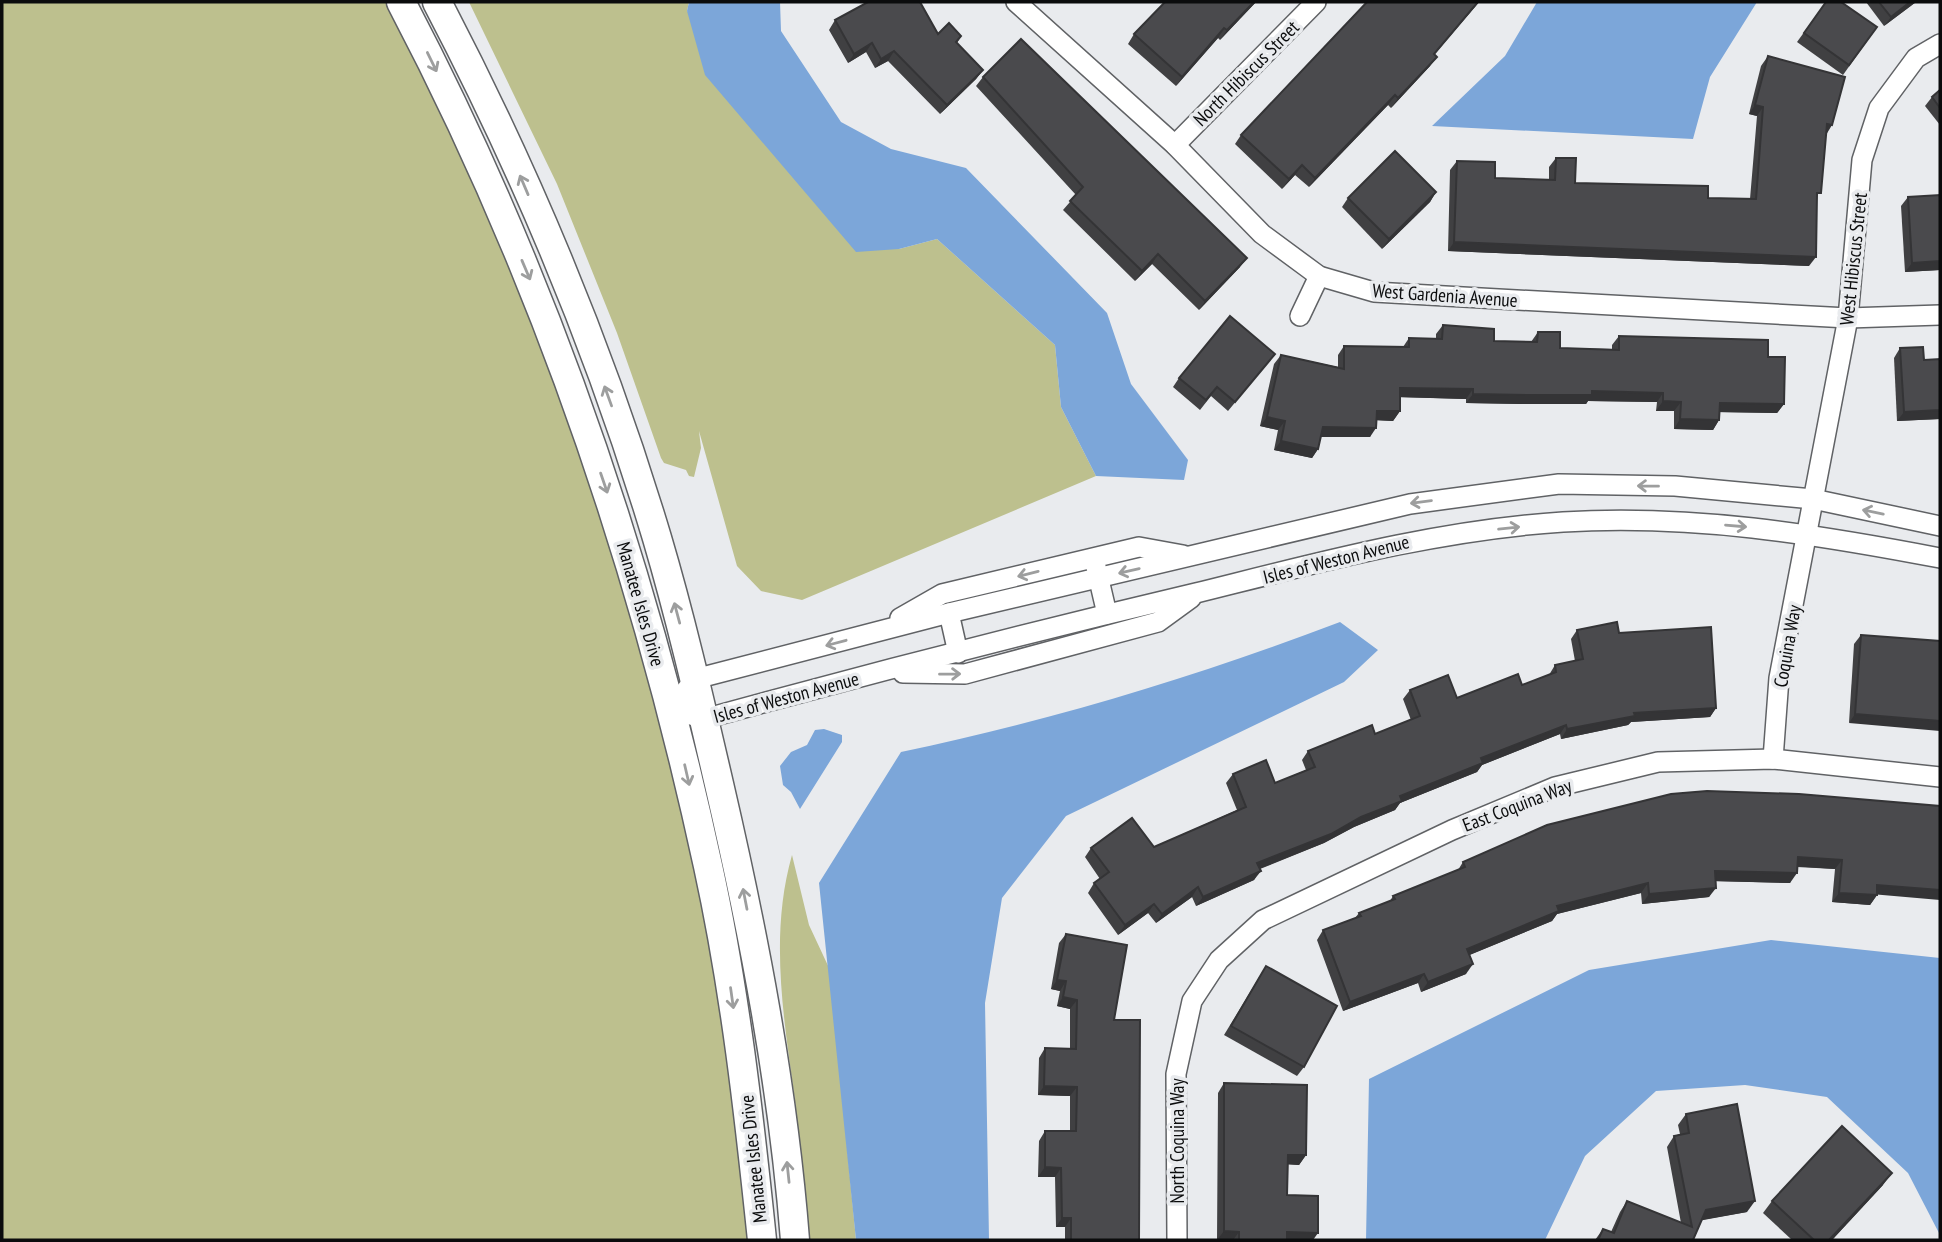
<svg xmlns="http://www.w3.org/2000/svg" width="1942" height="1242" viewBox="0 0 1942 1242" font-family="'PT Sans Narrow',sans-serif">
	<rect width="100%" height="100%" fill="#e9ebee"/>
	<g fill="#bdc08e">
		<polygon points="2,2 401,2 494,194 671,709 762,1240 2,1240"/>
		<polygon points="469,2 689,2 687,11 899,249 937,239 1055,345 1061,407 1096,476 802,600 761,591 737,566 699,431 701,448 694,477 689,476 686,470 664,463 661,458 617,333 557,184"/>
		<path d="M792,855L809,925L830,970L856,1240H806C803,1194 800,1147 795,1101C784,1019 769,936 792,855Z"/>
	</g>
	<g fill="#7ca6d9">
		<polygon points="689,2 780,2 781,31 841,122 891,149 966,168 1107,313 1131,384 1188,460 1184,480 1096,476 1061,407 1055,345 937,239 899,249 856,252 705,75 687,11"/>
		<polygon points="1537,2 1757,2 1710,77 1693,139 1432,126 1505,56"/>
		<path d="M1340,622L1378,650L1344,682L1066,816L1002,898L985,1003L989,1240H856L819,883L901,752C1050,721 1198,676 1340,622Z"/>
		<polygon points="824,729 842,735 842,742 800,809 791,792 783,785 780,766 791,752 807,745 815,730"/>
		<polygon points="1771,940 1940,958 1940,1235 1908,1173 1827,1097 1745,1085 1656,1091 1585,1156 1545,1240 1366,1240 1369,1079 1589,970"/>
	</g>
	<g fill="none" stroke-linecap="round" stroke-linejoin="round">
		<defs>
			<g id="street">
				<polyline points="1016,2 1175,145 1262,234 1319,276 1374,292 1445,296 1848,318 1940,315"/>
				<polyline points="1175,145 1316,2"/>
				<polyline points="1300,316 1319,276"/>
				<path d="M1940,526L1813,499L1675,486L1559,484L1410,504L949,613L695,679L671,709L704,719C867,674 1031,632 1196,593C1317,563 1437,530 1563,522C1691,514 1815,534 1940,558"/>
				<polyline points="1096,567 1107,614"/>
				<polyline points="949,613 958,653"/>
				<polyline points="900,618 942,594 1139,547 1183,555"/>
				<polyline points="903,673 965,674 1158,622 1191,598"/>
				<polyline points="1773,759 1779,678 1848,318 1862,160 1879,108 1916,58 1940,44"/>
				<polyline points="1177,1240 1176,1074 1192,1001 1219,960 1263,920 1452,830 1555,787 1658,762 1773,759 1940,777"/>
			</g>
			<g id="secondary">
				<path d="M401,2C544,274 643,566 708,866C735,989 749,1115 762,1240"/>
				<path d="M437,2C526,172 602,354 657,538C681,619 700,702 719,784C754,935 783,1086 795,1240"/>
			</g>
		</defs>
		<use href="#street" stroke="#606265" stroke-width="22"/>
		<use href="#secondary" stroke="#606265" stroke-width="31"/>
		<use href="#street" stroke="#fff" stroke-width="19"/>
		<use href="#secondary" stroke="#fff" stroke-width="28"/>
	</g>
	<g fill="#404042">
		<polygon points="1165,2 1256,2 1220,40 1218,38 1176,86 1128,44 1134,34"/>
		<polygon points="1367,2 1479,2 1434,54 1430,66 1391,108 1388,105 1309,187 1295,175 1282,189 1235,144 1241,135"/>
		<polygon points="1826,2 1877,27 1843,75 1797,42"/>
		<polygon points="1866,2 1916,2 1884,26"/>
		<polygon points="835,20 961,36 957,43 983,70 976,79 940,114 888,61 875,68 866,52 848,63 829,30"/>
		<polygon points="1768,56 1826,135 1817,200 1809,266 1448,251 1450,170 1457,161 1495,178 1549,180 1549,167 1556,158 1575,183 1708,198 1750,199 1757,116 1749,114 1761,66"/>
		<polygon points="983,77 1240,267 1199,310 1152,264 1135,281 1063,210 1076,195 976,86"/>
		<polygon points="1940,90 1940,125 1925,106 1932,97"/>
		<polygon points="1436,192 1430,202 1382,249 1342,207 1348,198"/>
		<polygon points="1908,197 1940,270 1905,272 1901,206"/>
		<polygon points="1443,325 1494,341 1531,342 1538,332 1560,348 1612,349 1612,345 1619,336 1768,357 1784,404 1777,413 1719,412 1719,420 1713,430 1674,429 1674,411 1656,411 1657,402 1588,401 1586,404 1522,404 1466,403 1466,399 1400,397 1400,411 1393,421 1377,420 1370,437 1321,437 1318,449 1312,458 1274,450 1278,430 1260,426 1274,364 1281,355 1338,367 1338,355 1344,346 1403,347 1409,338 1436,339 1436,334"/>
		<polygon points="1900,348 1924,360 1940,419 1897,421 1894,358"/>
		<polygon points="1275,354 1228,411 1211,396 1200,410 1173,387 1179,378"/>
		<polygon points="1577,630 1619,633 1716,708 1710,717 1631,722 1628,725 1561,739 1560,734 1482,765 1477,772 1400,803 1395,810 1354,827 1324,843 1260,869 1254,880 1196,906 1192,897 1156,923 1148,913 1118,935 1088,893 1094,883 1100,879 1085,857 1091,848 1154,847 1237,810 1226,783 1233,774 1275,783 1306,770 1302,760 1308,751 1375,734 1411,720 1403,699 1410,690 1457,698 1522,685 1549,675 1555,665 1575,661 1571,639"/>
		<polygon points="1861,635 1940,641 1849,723 1854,644"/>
		<polygon points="1799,794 1877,895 1870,905 1832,902 1835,869 1797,867 1790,883 1716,881 1709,897 1642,904 1641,893 1557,914 1552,921 1469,955 1466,974 1421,992 1418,983 1343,1011 1317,940 1323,930 1355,918 1359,913 1390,901 1393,896 1458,870 1463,862"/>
		<polygon points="1066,934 1114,1020 1139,1240 1065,1240 1065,1227 1056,1227 1055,1177 1038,1177 1039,1141 1045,1131 1070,1131 1070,1096 1038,1095 1039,1058 1045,1048 1070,1049 1070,1009 1057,1006 1060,991 1051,989 1059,943"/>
		<polygon points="1266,966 1304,1067 1297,1076 1224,1035"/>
		<polygon points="1224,1083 1306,1155 1299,1165 1287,1164 1287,1195 1313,1240 1217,1240 1218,1093"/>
		<polygon points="1686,1114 1747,1212 1701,1220 1693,1240 1595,1240 1603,1229 1611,1232 1620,1212 1627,1201 1681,1223 1667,1147 1674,1136 1680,1134 1678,1125"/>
		<polygon points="1883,1185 1832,1240 1792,1240 1763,1213 1772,1201"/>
	</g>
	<g fill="#343436">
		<polygon points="1254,2 1256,2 1220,40 1227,30"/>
		<polygon points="1478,2 1479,2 1427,63 1434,54"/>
		<polygon points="1910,2 1916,2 1884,26 1891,17"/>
		<polygon points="1224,28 1218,38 1176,86 1182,77"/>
		<polygon points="872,43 866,52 848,63 854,54"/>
		<polygon points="894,51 888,61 875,68 881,59"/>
		<polygon points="1437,57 1430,66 1391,108 1398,98"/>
		<polygon points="983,70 976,79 940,114 947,105"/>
		<polygon points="1395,95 1388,105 1309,187 1315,178"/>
		<polygon points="1755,105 1763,107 1757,116 1749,114"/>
		<polygon points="1827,124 1832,125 1826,135"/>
		<polygon points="1302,165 1295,175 1282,189 1289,179"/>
		<polygon points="1436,192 1430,202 1382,249 1389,239"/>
		<polygon points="1454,242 1816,257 1809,266 1448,251"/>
		<polygon points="1158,254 1152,264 1135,281 1142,271"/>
		<polygon points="1247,258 1240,267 1199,310 1205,301"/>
		<polygon points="1940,261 1940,270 1905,272 1912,263"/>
		<polygon points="1400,388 1473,389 1466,399 1394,397"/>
		<polygon points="1592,391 1663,393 1657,402 1588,401 1586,404 1522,404 1466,403 1473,394"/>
		<polygon points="1663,401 1681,402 1674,411 1656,411"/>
		<polygon points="1720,403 1784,404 1777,413 1713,412"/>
		<polygon points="1940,410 1940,419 1897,421 1904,412"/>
		<polygon points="1377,411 1400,411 1393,421 1370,420"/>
		<polygon points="1267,417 1285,421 1278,430 1260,426"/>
		<polygon points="1680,419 1719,420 1713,430 1674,429"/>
		<polygon points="1323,427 1376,428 1370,437 1316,437"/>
		<polygon points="1281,441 1318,449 1312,458 1274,450"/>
		<polygon points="1716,708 1710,717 1631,722 1628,725 1561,739 1567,729 1634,713"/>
		<polygon points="1855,714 1940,721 1940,731 1849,723"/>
		<polygon points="1566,725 1560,734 1482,765 1477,772 1400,803 1395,810 1354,827 1324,843 1251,872 1257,863 1481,758"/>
		<polygon points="1798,857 1842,860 1835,869 1791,866"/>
		<polygon points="1261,871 1254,880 1196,906 1203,897"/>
		<polygon points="1715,871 1797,873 1790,883 1708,881"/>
		<polygon points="1648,883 1641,893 1557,914 1552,921 1460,959 1467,949 1557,906"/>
		<polygon points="1877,885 1940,890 1940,900 1871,894"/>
		<polygon points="1198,887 1192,897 1156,923 1162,914"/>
		<polygon points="1716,888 1709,897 1642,904 1649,894"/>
		<polygon points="1839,893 1877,895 1870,905 1832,902"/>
		<polygon points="1154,904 1148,913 1118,935 1125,925"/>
		<polygon points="1473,964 1466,974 1421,992 1428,982"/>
		<polygon points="1424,974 1418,983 1343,1011 1350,1002"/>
		<polygon points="1057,980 1066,981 1060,991 1051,989"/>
		<polygon points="1063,997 1077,1000 1070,1009 1057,1006"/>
		<polygon points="1044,1086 1077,1087 1070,1096 1038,1095"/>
		<polygon points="1288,1155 1306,1155 1299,1165 1281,1164"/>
		<polygon points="1045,1167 1061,1168 1055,1177 1038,1177"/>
		<polygon points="1892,1173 1883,1185 1832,1240 1829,1240"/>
		<polygon points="1755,1201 1747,1212 1698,1221 1706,1210"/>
		<polygon points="1062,1218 1071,1218 1065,1227 1056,1227"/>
		<polygon points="1224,1231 1239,1232 1233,1240 1217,1240"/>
		<polygon points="1287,1232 1318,1233 1313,1240 1281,1240"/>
	</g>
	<g fill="#4a4a4d" stroke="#343436" stroke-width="2">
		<polygon points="868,2 920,2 938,34 949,23 961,36 956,42 983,70 947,105 894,51 881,59 872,43 854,54 835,20"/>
		<polygon points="1165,2 1254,2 1227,30 1224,28 1182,77 1134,34"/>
		<polygon points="1367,2 1478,2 1434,54 1437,57 1398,98 1395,95 1315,178 1302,165 1289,179 1241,135"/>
		<polygon points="1826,2 1841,2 1877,27 1849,65 1804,33"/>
		<polygon points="1879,2 1910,2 1891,17"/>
		<polygon points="1021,39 1247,258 1205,301 1158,254 1142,271 1070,201 1083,187 983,77"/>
		<polygon points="1768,56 1845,77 1832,125 1827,124 1821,193 1817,193 1816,257 1454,242 1457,161 1495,162 1495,178 1555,180 1556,158 1576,158 1575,183 1708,186 1708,198 1756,199 1763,107 1755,105"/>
		<polygon points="1940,90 1940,108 1932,97"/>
		<polygon points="1395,151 1436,192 1389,239 1348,198"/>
		<polygon points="1940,195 1940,261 1912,263 1908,197"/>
		<polygon points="1230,316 1275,354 1235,402 1217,387 1206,400 1179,378"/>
		<polygon points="1443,325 1494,329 1494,341 1537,342 1538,332 1560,332 1560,348 1619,350 1619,336 1768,340 1768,357 1785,357 1784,404 1720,403 1719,420 1680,419 1681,402 1663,401 1663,393 1592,391 1592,395 1528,395 1473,394 1473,389 1400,388 1400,411 1377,411 1376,428 1323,427 1318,449 1281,441 1285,421 1267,417 1281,355 1344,369 1344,346 1409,347 1409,338 1442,339"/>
		<polygon points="1923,347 1924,360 1940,359 1940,410 1904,412 1900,348"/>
		<polygon points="1617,622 1619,633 1711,627 1716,708 1634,713 1635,716 1567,729 1566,725 1481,758 1483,763 1400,796 1402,801 1361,817 1331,834 1257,863 1261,871 1203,897 1198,887 1162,914 1154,904 1125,925 1094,883 1109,872 1091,848 1132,818 1154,847 1246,807 1233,774 1266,760 1275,783 1315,767 1308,751 1372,725 1375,734 1420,716 1410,690 1448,675 1457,698 1518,674 1522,685 1556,672 1555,665 1583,659 1577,630"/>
		<polygon points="1861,635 1940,641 1940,721 1855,714"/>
		<polygon points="1707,791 1799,794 1940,806 1940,890 1877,885 1877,895 1839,893 1842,860 1798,857 1797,873 1715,871 1716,888 1649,894 1648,883 1557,906 1559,911 1467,949 1473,964 1428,982 1424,974 1350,1002 1323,930 1361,916 1359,913 1395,899 1393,896 1465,867 1463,862 1547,825 1671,794"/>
		<polygon points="1066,934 1127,945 1114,1020 1140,1020 1139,1240 1071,1240 1071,1218 1062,1218 1061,1168 1045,1167 1045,1131 1076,1131 1077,1087 1044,1086 1045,1048 1076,1049 1077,1000 1063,997 1066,981 1057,980"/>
		<polygon points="1266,966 1337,1006 1304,1067 1231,1026"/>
		<polygon points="1224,1083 1307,1085 1306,1155 1288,1155 1287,1195 1318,1196 1318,1233 1287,1232 1287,1240 1239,1240 1239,1232 1224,1231"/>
		<polygon points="1737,1104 1755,1201 1706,1210 1693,1240 1598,1240 1603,1229 1614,1233 1627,1201 1692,1227 1674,1136 1689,1133 1686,1114"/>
		<polygon points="1842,1126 1892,1173 1829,1240 1814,1240 1772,1201"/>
	</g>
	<defs><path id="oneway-shaft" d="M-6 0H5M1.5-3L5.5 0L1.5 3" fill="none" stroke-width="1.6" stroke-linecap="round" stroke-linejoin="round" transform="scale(1.75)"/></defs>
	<g stroke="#9d9e9e">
		<use href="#oneway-shaft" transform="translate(432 62) rotate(64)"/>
		<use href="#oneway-shaft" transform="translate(524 185) rotate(-113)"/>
		<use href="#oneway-shaft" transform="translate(526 270) rotate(67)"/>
		<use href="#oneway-shaft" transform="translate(608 396) rotate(-110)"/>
		<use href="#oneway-shaft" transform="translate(604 483) rotate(71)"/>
		<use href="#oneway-shaft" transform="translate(1648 486) rotate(-179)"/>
		<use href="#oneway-shaft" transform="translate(1421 502) rotate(173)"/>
		<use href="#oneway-shaft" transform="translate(1873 512) rotate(-168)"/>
		<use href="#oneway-shaft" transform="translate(1736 526) rotate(5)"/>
		<use href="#oneway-shaft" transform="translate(1509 528) rotate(-6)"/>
		<use href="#oneway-shaft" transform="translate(1129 571) rotate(167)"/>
		<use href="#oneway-shaft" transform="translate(1028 574) rotate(166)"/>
		<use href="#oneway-shaft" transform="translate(677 613) rotate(-105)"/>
		<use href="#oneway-shaft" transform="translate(836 643) rotate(165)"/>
		<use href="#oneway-shaft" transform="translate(950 674) rotate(-1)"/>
		<use href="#oneway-shaft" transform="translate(687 775) rotate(77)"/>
		<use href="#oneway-shaft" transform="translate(745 899) rotate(-101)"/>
		<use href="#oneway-shaft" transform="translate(732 998) rotate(82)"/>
		<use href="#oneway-shaft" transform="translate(788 1172) rotate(-96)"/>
	</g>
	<g text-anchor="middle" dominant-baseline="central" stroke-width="7" stroke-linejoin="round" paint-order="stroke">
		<g font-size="19" fill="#0b0c0d" stroke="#e9ebee">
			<text transform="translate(1246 73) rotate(-45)">North Hibiscus Street</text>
			<text transform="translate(1853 259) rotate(-84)">West Hibiscus Street</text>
			<text transform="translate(1445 295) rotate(4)">West Gardenia Avenue</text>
			<text transform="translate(1336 559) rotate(-14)">Isles of Weston Avenue</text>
			<text transform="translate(641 604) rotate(74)">Manatee Isles Drive</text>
			<text transform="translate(1787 646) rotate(-80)">Coquina Way</text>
			<text transform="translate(786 697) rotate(-15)">Isles of Weston Avenue</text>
			<text transform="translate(1517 805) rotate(-21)">East Coquina Way</text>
			<text transform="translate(1177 1141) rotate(-90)">North Coquina Way</text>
			<text transform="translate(753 1159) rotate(-96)">Manatee Isles Drive</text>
		</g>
	</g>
	<rect width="1942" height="1242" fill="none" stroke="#0b0c0d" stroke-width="7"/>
</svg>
